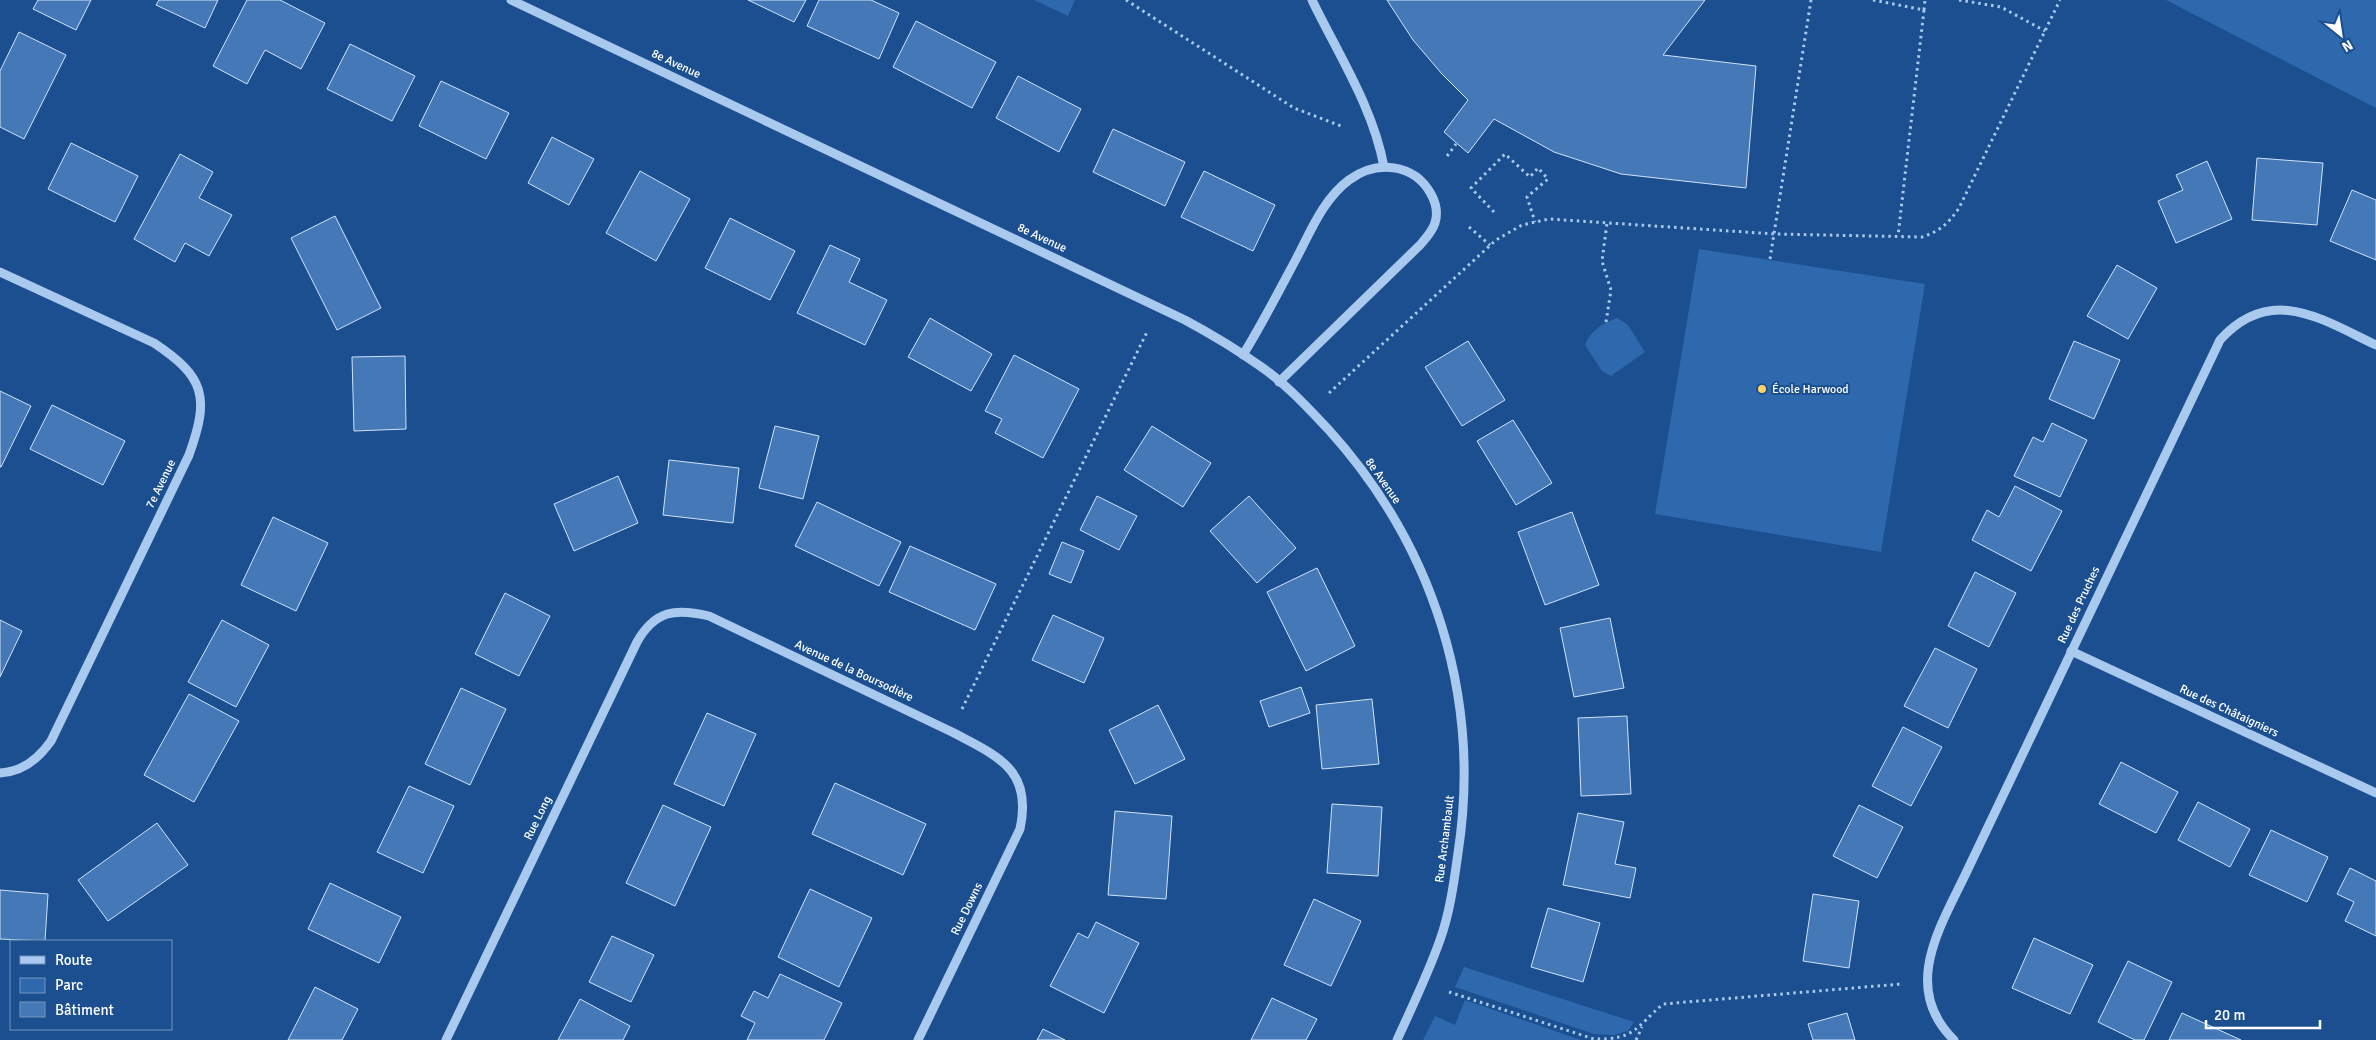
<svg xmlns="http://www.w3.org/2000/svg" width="2376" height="1040" viewBox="0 0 2376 1040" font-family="Signika,sans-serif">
	<rect width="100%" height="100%" fill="#1b4f8f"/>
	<g fill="#2e69ad">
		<polygon points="1034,0 1075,0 1068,16"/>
		<polygon points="2166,0 2376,0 2376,108"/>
		<polygon points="1699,249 1925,284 1881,552 1655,514"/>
		<path d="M1617,318L1628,325L1645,352L1611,376L1602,371L1585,345C1590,331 1603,323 1617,318Z"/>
		<polygon points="1464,967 1634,1022 1628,1031 1614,1035 1594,1034 1455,987"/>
		<polygon points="1465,1000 1581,1040 1423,1040 1435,1016 1455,1025"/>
	</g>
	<g fill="#4478b7" stroke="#cfe3fa">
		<polygon points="38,0 91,0 76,30 33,9"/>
		<polygon points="159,0 218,0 205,28 156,5"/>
		<polygon points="247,0 280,0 325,23 301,69 265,50 247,84 213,66"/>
		<polygon points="748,0 806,0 794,22"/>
		<polygon points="819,0 871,0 899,13 879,59 807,26"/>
		<polygon points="1387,0 1705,0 1663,55 1756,66 1746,188 1621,174 1554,152 1494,119 1468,153 1444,132 1468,100 1442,74 1413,40"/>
		<polygon points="916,21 996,62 972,108 893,67"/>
		<polygon points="19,32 66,55 24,139 0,127 0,71"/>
		<polygon points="350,44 415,76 392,121 327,89"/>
		<polygon points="1018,76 1081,109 1059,152 996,118"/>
		<polygon points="441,81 509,113 486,159 419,126"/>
		<polygon points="1113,129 1185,162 1165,206 1093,172"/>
		<polygon points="552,137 594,159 569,205 528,183"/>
		<polygon points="71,143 138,176 115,222 48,189"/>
		<polygon points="180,154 213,172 199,198 232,215 209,256 185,243 175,262 134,239"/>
		<polygon points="2257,158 2323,163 2317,225 2252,220"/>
		<polygon points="2207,161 2232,219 2176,243 2158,201 2183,190 2176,175"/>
		<polygon points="640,171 690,199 656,261 606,233"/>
		<polygon points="1204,171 1275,205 1253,251 1181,217"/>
		<polygon points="2352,190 2376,200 2376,260 2330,241"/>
		<polygon points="335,216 381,308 337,330 291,238"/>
		<polygon points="730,218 795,251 770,300 705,268"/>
		<polygon points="830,245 860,259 849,282 887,300 865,345 797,313"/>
		<polygon points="2117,265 2157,288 2128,339 2087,316"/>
		<polygon points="930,318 992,354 971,391 908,357"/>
		<polygon points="1468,341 1505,400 1462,426 1425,367"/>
		<polygon points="2074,341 2120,360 2094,419 2049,399"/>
		<polygon points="1014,355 1079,389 1043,458 995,433 1002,419 985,411"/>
		<polygon points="405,356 406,429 354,431 352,357"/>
		<polygon points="0,391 31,406 1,467 0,467"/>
		<polygon points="52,405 125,441 103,485 30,449"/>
		<polygon points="1513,420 1552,483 1516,505 1477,441"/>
		<polygon points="2052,423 2087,440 2060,497 2014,476 2033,437 2043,442"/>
		<polygon points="775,426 819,436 803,499 759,488"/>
		<polygon points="1152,426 1211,463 1183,507 1124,470"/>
		<polygon points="669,460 739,468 733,523 663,515"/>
		<polygon points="618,476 638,523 574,551 554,504"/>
		<polygon points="2015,486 2062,511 2031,571 1972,540 1987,510 1999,517"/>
		<polygon points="1097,496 1137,516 1119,550 1080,530"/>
		<polygon points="1249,496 1296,548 1257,583 1210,531"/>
		<polygon points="817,502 901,542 879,586 795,546"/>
		<polygon points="1572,512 1599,585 1545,605 1518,532"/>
		<polygon points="273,517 328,543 296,611 241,585"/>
		<polygon points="1062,542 1084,551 1071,583 1049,574"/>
		<polygon points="910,546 996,584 975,630 889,592"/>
		<polygon points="1317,568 1355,646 1306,671 1267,592"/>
		<polygon points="1975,572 2016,593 1989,647 1948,626"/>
		<polygon points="505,593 550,616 519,676 475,654"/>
		<polygon points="1053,615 1104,638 1084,683 1032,660"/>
		<polygon points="1610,618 1624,688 1574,697 1560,628"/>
		<polygon points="0,620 22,631 0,677"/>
		<polygon points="222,620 269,645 236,707 188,682"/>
		<polygon points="1935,648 1977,669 1948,728 1904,706"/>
		<polygon points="1301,687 1310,713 1269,727 1260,701"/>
		<polygon points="461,688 506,709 470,785 425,764"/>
		<polygon points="189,694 239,721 194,802 144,775"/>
		<polygon points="1372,699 1379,764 1322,769 1316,705"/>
		<polygon points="1158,705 1185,759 1135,784 1109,730"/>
		<polygon points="707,713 756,734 724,806 674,784"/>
		<polygon points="1627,716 1631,794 1581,796 1578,718"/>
		<polygon points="1903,727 1942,747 1911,806 1872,786"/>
		<polygon points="2121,762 2178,792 2156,833 2099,804"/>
		<polygon points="835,783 926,824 903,875 812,834"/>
		<polygon points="409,786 454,806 423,873 377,852"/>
		<polygon points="2198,802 2250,829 2230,867 2178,840"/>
		<polygon points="1332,804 1382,807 1378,876 1327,873"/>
		<polygon points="663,805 711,827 675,906 626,883"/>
		<polygon points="1859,805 1903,827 1877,878 1833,856"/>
		<polygon points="1115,811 1172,816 1166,899 1108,895"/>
		<polygon points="1578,813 1624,822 1615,864 1636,868 1630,898 1563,885"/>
		<polygon points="157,823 188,865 108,921 78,880"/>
		<polygon points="2271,830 2328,857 2307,902 2249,875"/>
		<polygon points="2350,868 2376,881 2376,936 2345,921 2354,902 2337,894"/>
		<polygon points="330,883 401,917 379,963 308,929"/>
		<polygon points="810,889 872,918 839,987 778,957"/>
		<polygon points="0,890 48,894 45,941 0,939"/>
		<polygon points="1813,894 1859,901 1849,968 1803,961"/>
		<polygon points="1314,899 1361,921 1331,986 1284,965"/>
		<polygon points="1548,908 1600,923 1583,982 1531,967"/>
		<polygon points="1096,922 1139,943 1104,1013 1050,986 1078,933 1088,938"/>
		<polygon points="612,936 654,955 631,1002 589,982"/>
		<polygon points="2034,938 2093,965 2070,1014 2012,988"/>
		<polygon points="2128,961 2172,982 2144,1040 2135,1040 2098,1022"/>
		<polygon points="780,974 842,1003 824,1040 747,1040 755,1023 741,1016 754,991 768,998"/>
		<polygon points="315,987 358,1009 342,1040 288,1040"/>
		<polygon points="1272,998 1317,1019 1306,1040 1251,1040"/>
		<polygon points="580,999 630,1026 623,1040 558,1040"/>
		<polygon points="1847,1013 1855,1040 1813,1040 1808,1024"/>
		<polygon points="2182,1013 2241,1040 2169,1040"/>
		<polygon points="1043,1029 1065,1040 1037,1040"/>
	</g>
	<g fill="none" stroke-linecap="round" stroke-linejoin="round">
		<g stroke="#a9c9ee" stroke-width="3" stroke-dasharray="2.5 4" stroke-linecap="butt">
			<polyline points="1126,0 1294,108 1341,126"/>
			<polyline points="1873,0 1924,10 1898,236"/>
			<polyline points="1959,0 2001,7 2045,31"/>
			<polyline points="1924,10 1925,0"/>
			<polyline points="1447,156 1456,144"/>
			<polyline points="1494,212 1471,188 1505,154 1530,177 1538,168 1548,179 1527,197 1535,222"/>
			<polyline points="1469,227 1490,245"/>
			<polyline points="1770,259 1811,0"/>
			<polyline points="1606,322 1611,290 1602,261 1607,223"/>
			<path d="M1329,393L1496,240L1522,225L1549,219L1775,234L1922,237C1940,231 1948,224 1959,208L2060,0"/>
			<polyline points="962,709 1147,332"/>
			<path d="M1449,992L1594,1039C1635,1040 1636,1027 1663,1004L1901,984"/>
			<polyline points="1636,1040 1642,1027"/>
		</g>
		<g stroke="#a9c9ee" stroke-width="9">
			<path d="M511,0L1185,320C1211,334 1236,349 1260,366C1285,383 1307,407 1328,429C1434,546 1482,697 1458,853C1454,882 1450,912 1440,940C1428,974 1412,1007 1397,1040"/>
			<path d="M1312,0C1338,54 1373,107 1384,167"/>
			<path d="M0,272L154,343C205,377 210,397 189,455L51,741C39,758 22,772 0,773"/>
			<path d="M1243,355C1262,324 1278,293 1295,261C1310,233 1323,199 1349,180C1376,160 1414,163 1431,194C1436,203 1438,213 1435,223C1432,232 1426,238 1420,245L1279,382"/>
			<polyline points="2071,651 2376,793"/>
			<path d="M446,1040L637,642C655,610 676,608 709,616L952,732C997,756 1033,769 1020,829L918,1040"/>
			<path d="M1954,1040C1900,987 1941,926 1967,871L2220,340C2271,284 2321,319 2376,345"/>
		</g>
	</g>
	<circle fill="#ffd166" stroke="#1b4f8f" stroke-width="2" cx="1762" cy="389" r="5"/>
	<g text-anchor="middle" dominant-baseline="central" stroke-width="4" stroke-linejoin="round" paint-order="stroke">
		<g font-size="12" fill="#fff" stroke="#1b4f8f">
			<text transform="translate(676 64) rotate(25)">8e Avenue</text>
			<text transform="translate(1042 238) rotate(25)">8e Avenue</text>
			<text transform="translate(1383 481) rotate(55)">8e Avenue</text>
			<text transform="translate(161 484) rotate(-64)">7e Avenue</text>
			<text transform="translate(2079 605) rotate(-65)">Rue des Pruches</text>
			<text transform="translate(854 671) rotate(25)">Avenue de la Boursodière</text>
			<text transform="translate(2229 711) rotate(25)">Rue des Châtaigniers</text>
			<text transform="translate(538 818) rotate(-64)">Rue Long</text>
			<text transform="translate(1445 839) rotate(-83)">Rue Archambault</text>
			<text transform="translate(967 909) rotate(-64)">Rue Downs</text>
		</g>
		<g font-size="12" fill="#fff" stroke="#1b4f8f" text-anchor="start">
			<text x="1772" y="389">École Harwood</text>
		</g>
	</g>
	<rect x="10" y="940" width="162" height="90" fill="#1b4f8f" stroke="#7695bc"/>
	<rect x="20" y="956" width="25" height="8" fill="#a9c9ee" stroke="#7695bc"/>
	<text x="55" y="965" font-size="15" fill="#ffffff">Route</text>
	<rect x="20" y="978" width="25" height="15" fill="#2e69ad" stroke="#7695bc"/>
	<text x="55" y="990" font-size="15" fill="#ffffff">Parc</text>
	<rect x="20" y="1002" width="25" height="15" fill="#4478b7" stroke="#7695bc"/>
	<text x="55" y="1015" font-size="15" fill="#ffffff">Bâtiment</text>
	<g transform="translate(2341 35) rotate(150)" stroke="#1b4f8f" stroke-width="4" paint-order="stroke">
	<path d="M0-4L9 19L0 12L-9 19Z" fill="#ffffff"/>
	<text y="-8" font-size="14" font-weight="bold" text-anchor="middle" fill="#ffffff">N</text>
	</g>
	<path d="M2206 1020v8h114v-8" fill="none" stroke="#ffffff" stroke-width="2.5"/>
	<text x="2214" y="1020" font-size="15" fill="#ffffff" stroke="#1b4f8f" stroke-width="4" paint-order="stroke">20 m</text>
</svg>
